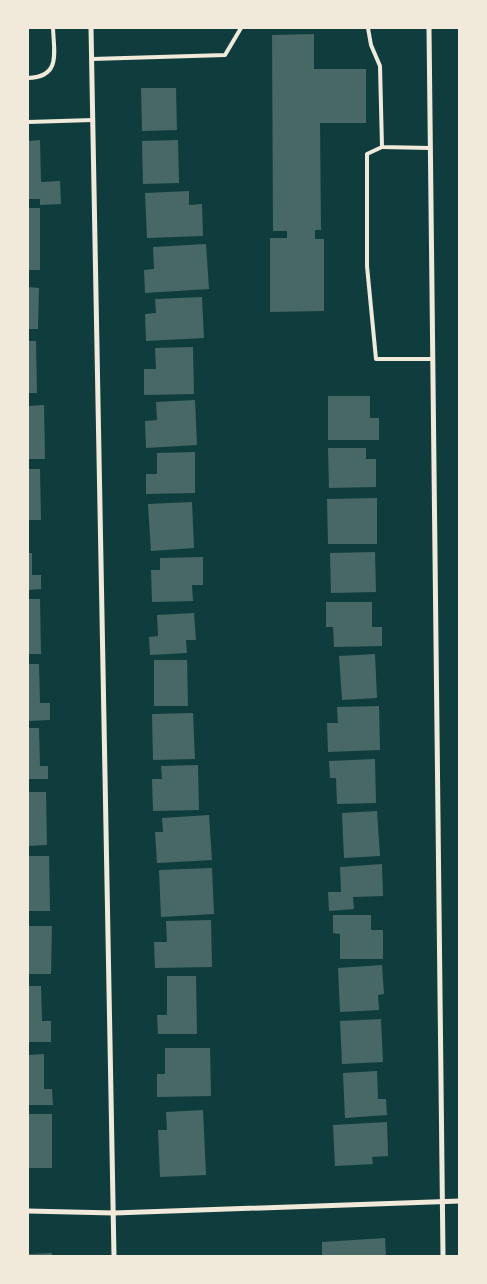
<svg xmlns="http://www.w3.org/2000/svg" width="487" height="1284" viewBox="0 0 487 1284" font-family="'PT Sans',sans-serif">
	<rect width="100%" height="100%" fill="#0f3d3e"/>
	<g fill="#486865">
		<polygon points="314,34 314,69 366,69 366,123 320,123 321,230 315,230 315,239 324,239 324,311 270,312 270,238 287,238 287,231 273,231 272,35"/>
		<polygon points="141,88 176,88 177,130 142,131"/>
		<polygon points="40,140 41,182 60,181 61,204 40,205 40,199 28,199 28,141"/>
		<polygon points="178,140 179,183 143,184 142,141"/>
		<polygon points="189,191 189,205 202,204 203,236 147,238 145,193"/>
		<rect x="28" y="208" width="12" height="62"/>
		<polygon points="206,244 209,289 145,293 144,270 154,269 153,247"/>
		<polygon points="28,287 39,288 38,329 28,329"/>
		<polygon points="202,297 204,338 146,341 145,314 156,313 155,299"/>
		<polygon points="28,341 36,341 37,393 28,393"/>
		<polygon points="193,347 194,394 144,395 144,369 156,369 155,348"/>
		<polygon points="328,396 370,396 370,418 379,418 379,440 328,440"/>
		<polygon points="195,400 197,445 146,448 145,421 157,420 156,402"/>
		<polygon points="44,405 45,459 28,459 28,406"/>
		<polygon points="328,448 366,448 366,459 376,459 376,487 329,488"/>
		<polygon points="195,452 195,493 146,494 146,474 157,474 157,453"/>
		<polygon points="28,469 40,469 41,520 28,520"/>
		<polygon points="377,498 377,544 328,544 327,499"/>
		<polygon points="192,502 194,548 151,551 148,504"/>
		<polygon points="375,552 376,592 331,593 330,553"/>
		<polygon points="28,553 32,553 32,575 41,575 41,589 28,590"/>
		<polygon points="203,557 203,585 192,585 193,601 152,602 151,570 160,570 160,558"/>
		<polygon points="28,599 40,599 41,654 28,654"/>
		<polygon points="326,602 372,602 372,627 382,627 382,646 334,647 333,627 326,627"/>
		<polygon points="194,613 196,640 186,640 187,653 150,655 149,637 158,636 157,615"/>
		<polygon points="375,654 377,698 342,700 339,656"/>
		<polygon points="154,660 187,660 188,706 154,706"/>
		<polygon points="28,664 39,664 40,703 50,703 50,720 28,721"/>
		<polygon points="379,706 380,750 328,752 327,723 338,723 337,707"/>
		<polygon points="193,713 195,759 153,760 152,714"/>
		<polygon points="28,728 39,728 40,766 48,766 48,779 28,779"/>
		<polygon points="375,759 376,803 337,804 336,778 330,778 329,761"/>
		<polygon points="198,765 199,810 153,811 152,779 162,779 161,766"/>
		<polygon points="28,792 46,792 47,845 28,846"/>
		<polygon points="377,811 380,856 344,858 342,813"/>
		<polygon points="209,815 212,860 157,863 155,832 163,832 162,818"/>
		<polygon points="28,856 49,856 50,911 28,911"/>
		<polygon points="382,864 383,896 353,897 354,909 329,911 328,892 341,892 340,867"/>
		<polygon points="212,868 214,914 161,917 159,870"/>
		<polygon points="333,915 371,915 371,930 383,930 383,959 340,959 340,934 333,933"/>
		<polygon points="211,920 212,967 155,968 154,942 167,942 166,921"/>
		<polygon points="28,926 52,926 51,974 28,974"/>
		<polygon points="382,965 384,994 378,995 379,1010 340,1012 338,968"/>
		<polygon points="167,976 196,976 197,1034 158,1034 157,1015 167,1015"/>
		<polygon points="28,986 41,986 42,1021 51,1021 51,1042 28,1042"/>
		<polygon points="381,1019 383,1062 342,1064 340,1021"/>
		<polygon points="165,1048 210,1048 211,1096 157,1097 157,1074 165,1074"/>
		<polygon points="44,1054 44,1089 52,1089 53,1105 28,1105 28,1055"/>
		<polygon points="377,1071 378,1099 386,1099 387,1115 345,1118 343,1073"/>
		<polygon points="203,1110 206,1175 160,1177 158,1130 167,1130 166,1112"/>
		<rect x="28" y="1114" width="24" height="54"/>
		<polygon points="387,1122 388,1156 372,1157 373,1164 335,1166 333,1125"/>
		<polygon points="385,1238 386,1256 322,1256 322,1242"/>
		<polygon points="52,1253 52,1256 28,1256 28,1254"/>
	</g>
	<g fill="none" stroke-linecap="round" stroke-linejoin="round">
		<g stroke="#f1e9da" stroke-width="4">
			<polyline points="368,28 371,45 380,66 382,147 430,148"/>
			<polyline points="92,59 225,55 241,28"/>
			<path d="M28,78C61,77 54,53 53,28"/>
			<polyline points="28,122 93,120"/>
			<polyline points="382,147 367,154 367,266 376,359 433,359"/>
		</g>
		<g stroke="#f1e9da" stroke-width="5">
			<polyline points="91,28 114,1256"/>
			<polyline points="429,28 443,1256"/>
			<polyline points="28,1211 114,1213 460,1201"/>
		</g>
	</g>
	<rect width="487" height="1284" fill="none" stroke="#f1e9da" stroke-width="58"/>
</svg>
